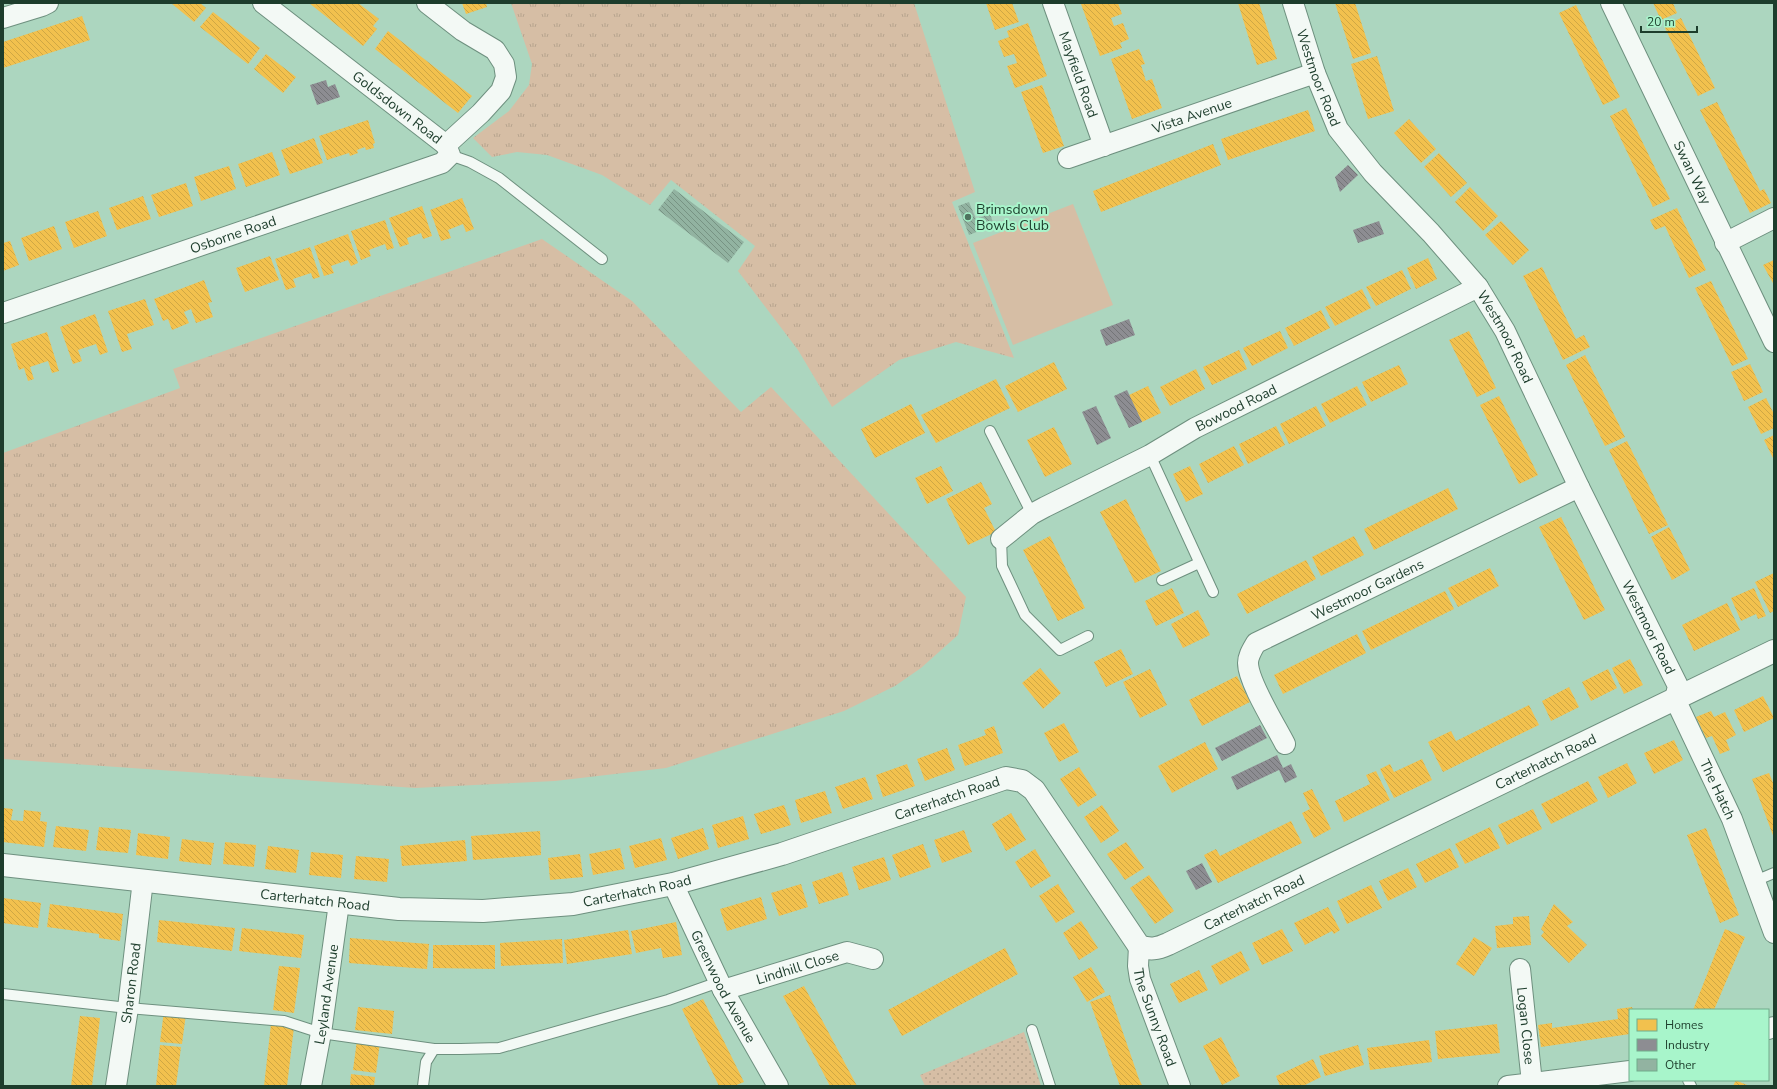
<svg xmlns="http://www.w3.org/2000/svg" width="1777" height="1089" viewBox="0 0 1777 1089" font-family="'Nunito Sans',sans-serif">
	<defs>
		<pattern id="grass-tufts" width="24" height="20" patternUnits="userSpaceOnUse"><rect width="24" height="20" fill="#d6bea5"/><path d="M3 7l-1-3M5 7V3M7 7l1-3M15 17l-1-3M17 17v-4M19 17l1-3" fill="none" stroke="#b7a48e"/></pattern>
		<pattern id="park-dots" width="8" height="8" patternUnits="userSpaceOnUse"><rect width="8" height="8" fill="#d6bea5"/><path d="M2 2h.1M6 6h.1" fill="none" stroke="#b7a48e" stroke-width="1.8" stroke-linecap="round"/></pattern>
		<pattern id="homes-back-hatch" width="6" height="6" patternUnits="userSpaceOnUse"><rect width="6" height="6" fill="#f2c14e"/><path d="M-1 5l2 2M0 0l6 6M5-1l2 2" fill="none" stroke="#cfa744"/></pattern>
		<pattern id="industry-back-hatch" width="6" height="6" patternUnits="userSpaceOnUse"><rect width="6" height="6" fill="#8d8d92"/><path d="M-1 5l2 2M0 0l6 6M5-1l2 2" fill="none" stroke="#737477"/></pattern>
		<pattern id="building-back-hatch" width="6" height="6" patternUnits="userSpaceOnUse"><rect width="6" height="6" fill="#92b3a1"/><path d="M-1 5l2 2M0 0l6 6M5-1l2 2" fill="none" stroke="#779383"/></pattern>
	</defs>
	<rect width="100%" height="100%" fill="#acd6bf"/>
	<g fill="url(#grass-tufts)">
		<polygon points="511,3 914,3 975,192 952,202 1014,358 956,342 899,360 832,407 798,350 738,271 755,246 671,180 650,205 602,175 547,155 517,152 492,157 473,138 509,111 529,85 532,64"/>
		<polygon points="542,239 632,301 741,412 771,387 966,597 958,635 921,668 895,686 844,711 666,768 555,781 415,788 3,759 3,453 180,388 173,369"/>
	</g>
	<polygon fill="url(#park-dots)" points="1024,1032 1041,1086 925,1086 920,1075"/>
	<polygon fill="#d6bea5" points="1073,204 1113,305 1013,345 973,243"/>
	<g fill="url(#homes-back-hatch)">
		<polygon points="171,3 200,3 206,8 194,22"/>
		<polygon points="309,3 358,3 379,19 373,26 377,29 363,46"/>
		<polygon points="462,3 486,3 487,7 466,14"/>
		<polygon points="986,3 1012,3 1019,22 995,30"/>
		<polygon points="1118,3 1122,14 1111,18 1114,26 1123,23 1129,39 1120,43 1122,48 1100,56 1081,4"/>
		<polygon points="1238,3 1259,3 1277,59 1257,65"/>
		<polygon points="1335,3 1355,3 1371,53 1353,59"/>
		<polygon points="1653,3 1673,3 1677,13 1661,20"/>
		<polygon points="1576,5 1620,97 1603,105 1559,13"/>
		<polygon points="213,12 260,48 248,64 200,27"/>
		<polygon points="82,16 90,40 3,68 3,42"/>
		<polygon points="1681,18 1715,88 1698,96 1664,26"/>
		<polygon points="1028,23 1047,76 1015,88 1007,66 1017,63 1014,54 1004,57 998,41 1009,37 1007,31"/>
		<polygon points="388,31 472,96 458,113 375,49"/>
		<polygon points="1139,49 1145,64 1141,65 1146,81 1152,79 1162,108 1132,119 1111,59"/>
		<polygon points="266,54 296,77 283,93 254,69"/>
		<polygon points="1377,56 1394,111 1368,119 1351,64"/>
		<polygon points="1042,85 1064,146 1043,153 1021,92"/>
		<polygon points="1717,102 1760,191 1764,189 1771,203 1750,213 1700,110"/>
		<polygon points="1626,108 1670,199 1653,207 1610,116"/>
		<polygon points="1308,110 1315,131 1228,160 1221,139"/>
		<polygon points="1409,119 1436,149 1421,163 1394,133"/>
		<polygon points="368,120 375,143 373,144 374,148 366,150 365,147 357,150 358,153 350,156 349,153 327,160 319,136"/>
		<polygon points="314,138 323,163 290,174 281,150"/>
		<polygon points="1213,144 1221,165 1101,212 1093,191"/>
		<polygon points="272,152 280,175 246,187 238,164"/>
		<polygon points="1439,153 1467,183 1451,197 1424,167"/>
		<polygon points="229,166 236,189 201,201 194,177"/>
		<polygon points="186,183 193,206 159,217 151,195"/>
		<polygon points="1470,187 1498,216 1483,231 1455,202"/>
		<polygon points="143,196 151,219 117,230 109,208"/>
		<polygon points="462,198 474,229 466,232 463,224 448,230 451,238 441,241 430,210"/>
		<polygon points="422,206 432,236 423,239 421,233 407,238 409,244 400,247 389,218"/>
		<polygon points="1677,208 1706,270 1689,278 1665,226 1655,230 1650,220"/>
		<polygon points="98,211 107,236 74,248 65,222"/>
		<polygon points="385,220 394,248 387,250 385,244 369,250 371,256 361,260 351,231"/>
		<polygon points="1501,221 1529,250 1513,265 1485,235"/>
		<polygon points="54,226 62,249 29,261 21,238"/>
		<polygon points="348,234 358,263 351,266 348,260 331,266 334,273 324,276 314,246"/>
		<polygon points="10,241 19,265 3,271 3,243"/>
		<polygon points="310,247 320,277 313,279 311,273 293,279 296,287 286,290 275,259"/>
		<polygon points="270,256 279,280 245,292 236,268"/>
		<polygon points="1428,258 1437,279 1416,289 1407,268"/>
		<polygon points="1774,260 1774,285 1763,265"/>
		<polygon points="1542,267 1576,339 1584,335 1590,347 1563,360 1523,276"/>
		<polygon points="1402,270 1411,289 1376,306 1366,287"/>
		<polygon points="204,280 212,302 208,303 213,317 196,323 191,309 184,312 189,323 172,330 168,319 163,321 154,299"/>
		<polygon points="1711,281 1748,359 1732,366 1695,288"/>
		<polygon points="1362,289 1371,308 1335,326 1325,307"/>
		<polygon points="145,299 154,325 127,334 132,349 122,352 108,311"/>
		<polygon points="1321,310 1330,328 1294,346 1285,328"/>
		<polygon points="95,314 108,352 100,355 96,344 78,350 82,361 73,364 60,327"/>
		<polygon points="1280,331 1288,348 1252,366 1243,348"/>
		<polygon points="1469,331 1496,388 1477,397 1449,340"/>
		<polygon points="47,332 59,371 52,373 48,361 30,367 34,379 28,381 24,368 19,370 11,344"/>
		<polygon points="1239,350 1247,369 1212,385 1203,367"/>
		<polygon points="1585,355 1625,437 1605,446 1566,365"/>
		<polygon points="1054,362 1067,389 1018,412 1005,386"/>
		<polygon points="1750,364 1763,392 1744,401 1731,372"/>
		<polygon points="1399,365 1408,384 1371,402 1362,382"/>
		<polygon points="1196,369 1205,389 1170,406 1160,387"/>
		<polygon points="996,379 1010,408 936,443 921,415"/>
		<polygon points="1148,386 1161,413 1142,422 1129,395"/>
		<polygon points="1357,386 1367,405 1330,423 1321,404"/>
		<polygon points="1499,396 1538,475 1519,484 1480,405"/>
		<polygon points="1766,398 1774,414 1774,428 1761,434 1748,407"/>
		<polygon points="911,404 925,433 875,458 861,429"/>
		<polygon points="1316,406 1326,426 1289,444 1280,424"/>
		<polygon points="1276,426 1285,445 1248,464 1239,444"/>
		<polygon points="1054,427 1072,464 1045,477 1027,440"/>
		<polygon points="1774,435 1774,460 1764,440"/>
		<polygon points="1627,441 1668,525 1649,534 1609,450"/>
		<polygon points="1234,446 1244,465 1208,483 1199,464"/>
		<polygon points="941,466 953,491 927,504 915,478"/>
		<polygon points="1190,466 1203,494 1186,502 1173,474"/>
		<polygon points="981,482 992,504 984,508 996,532 968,545 946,499"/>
		<polygon points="1448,488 1458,509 1374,550 1364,529"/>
		<polygon points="1126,499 1161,571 1135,583 1100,512"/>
		<polygon points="1561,517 1605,610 1584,620 1539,527"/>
		<polygon points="1669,527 1690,570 1672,580 1651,537"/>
		<polygon points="1050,536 1085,608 1058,621 1023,550"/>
		<polygon points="1354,536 1364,555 1321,576 1312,557"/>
		<polygon points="1306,560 1316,579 1247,614 1237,594"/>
		<polygon points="1490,568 1499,586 1458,607 1448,588"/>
		<polygon points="1774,573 1774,611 1770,613 1755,582"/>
		<polygon points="1172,588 1184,613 1156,626 1145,601"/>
		<polygon points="1754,588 1766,616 1758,619 1756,614 1741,621 1731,598"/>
		<polygon points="1445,591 1454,609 1371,650 1362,631"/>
		<polygon points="1727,603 1740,630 1694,651 1682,625"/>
		<polygon points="1198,610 1210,635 1183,648 1171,624"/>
		<polygon points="1357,634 1366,653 1283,694 1274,675"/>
		<polygon points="1121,649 1133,674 1106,687 1094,662"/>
		<polygon points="1630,659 1643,685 1624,694 1612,668"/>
		<polygon points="1040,668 1061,693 1043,709 1022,683"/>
		<polygon points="1150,669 1167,705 1140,718 1123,682"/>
		<polygon points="1608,669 1617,688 1591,701 1582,682"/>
		<polygon points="1237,676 1250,702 1202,726 1189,700"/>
		<polygon points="1569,687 1579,707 1551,721 1542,701"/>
		<polygon points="1763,696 1774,718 1744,732 1734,710"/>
		<polygon points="1529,705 1539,725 1443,772 1428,742 1451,731 1456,741"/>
		<polygon points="1711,711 1714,717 1725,712 1736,735 1726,740 1730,750 1720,754 1712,736 1706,738 1696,717"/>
		<polygon points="1064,723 1079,752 1059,762 1044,733"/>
		<polygon points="994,726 1003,753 965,766 958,745 986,735 984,730"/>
		<polygon points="1674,740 1683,760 1654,774 1644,753"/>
		<polygon points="1205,742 1218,769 1172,793 1158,766"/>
		<polygon points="947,748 955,770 925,781 917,759"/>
		<polygon points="1422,759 1432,780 1394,798 1380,769 1390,764 1394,772"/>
		<polygon points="1627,763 1637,783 1608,798 1598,777"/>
		<polygon points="907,764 915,786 883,797 876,775"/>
		<polygon points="1079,767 1097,795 1078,807 1060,779"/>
		<polygon points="1376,771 1390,800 1344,822 1335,801 1370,784 1366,775"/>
		<polygon points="1769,773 1774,785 1774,838 1752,779"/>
		<polygon points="865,777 873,799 843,809 835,787"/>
		<polygon points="1588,781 1598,801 1551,824 1541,804"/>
		<polygon points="1312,789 1331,829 1314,838 1302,813 1310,809 1303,793"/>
		<polygon points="825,791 832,813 801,823 795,800"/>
		<polygon points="784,805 791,825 761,834 754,814"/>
		<polygon points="1102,805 1119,831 1101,843 1084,817"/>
		<polygon points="3,808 13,809 11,820 23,821 24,810 41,812 40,821 47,822 44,847 3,842"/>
		<polygon points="1533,809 1542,829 1507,845 1498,825"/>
		<polygon points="1011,813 1026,840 1006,851 992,824"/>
		<polygon points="743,816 749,839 718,848 712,825"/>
		<polygon points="1291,821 1302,843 1218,883 1204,855 1216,849 1220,856"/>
		<polygon points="56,826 89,830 86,851 53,847"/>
		<polygon points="99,827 131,830 128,853 96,850"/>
		<polygon points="1490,827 1500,848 1465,864 1455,844"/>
		<polygon points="703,828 709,849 678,859 671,838"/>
		<polygon points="1706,828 1739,915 1720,923 1687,835"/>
		<polygon points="964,830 972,852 942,863 934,840"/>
		<polygon points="540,831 541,855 473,860 471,836"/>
		<polygon points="138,833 170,837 168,859 136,855"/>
		<polygon points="661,838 667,860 635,868 629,846"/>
		<polygon points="182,839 214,843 211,865 179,861"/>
		<polygon points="465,840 467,861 402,866 400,846"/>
		<polygon points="225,842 256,845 254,867 223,864"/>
		<polygon points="1126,842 1144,868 1125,880 1107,854"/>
		<polygon points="923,844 931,867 900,878 892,855"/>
		<polygon points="268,846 299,850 296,873 265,869"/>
		<polygon points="620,848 625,869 593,875 589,854"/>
		<polygon points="1450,848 1459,867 1425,883 1416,864"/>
		<polygon points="1035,849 1051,876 1031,888 1015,862"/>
		<polygon points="311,852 343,855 341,878 309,875"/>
		<polygon points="580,854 583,877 550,880 548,858"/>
		<polygon points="356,856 389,859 387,882 354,879"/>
		<polygon points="884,857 891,880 859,890 852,867"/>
		<polygon points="1408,868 1417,887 1388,901 1379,881"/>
		<polygon points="842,872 849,895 819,904 812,882"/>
		<polygon points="1149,875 1174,911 1155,924 1130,888"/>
		<polygon points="801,884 808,907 779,916 771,893"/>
		<polygon points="1058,884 1075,912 1056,923 1039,896"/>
		<polygon points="1371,885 1382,908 1347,924 1337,901"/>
		<polygon points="761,897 767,919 727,931 720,909"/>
		<polygon points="3,898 41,903 38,928 3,923"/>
		<polygon points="50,904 123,914 120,941 99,938 99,934 47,927"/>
		<polygon points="1554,904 1573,922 1567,926 1587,945 1569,963 1541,936 1544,932 1541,929"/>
		<polygon points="1328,907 1340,930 1334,934 1332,931 1305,945 1294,923"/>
		<polygon points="1529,916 1531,945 1497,948 1495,926 1513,924 1513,917"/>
		<polygon points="159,920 235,928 232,951 157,942"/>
		<polygon points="1081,921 1098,948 1079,960 1063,933"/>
		<polygon points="676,922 682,955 663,958 661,948 636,953 631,931"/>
		<polygon points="242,928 304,935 301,958 239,951"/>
		<polygon points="1282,929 1293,951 1262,965 1252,943"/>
		<polygon points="1725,929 1745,937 1714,1010 1693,1010"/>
		<polygon points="628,930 632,954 567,964 564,940"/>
		<polygon points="1474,937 1492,948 1474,976 1456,964"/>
		<polygon points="350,938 429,944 427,969 349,963"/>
		<polygon points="562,939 563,963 501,966 500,943"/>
		<polygon points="433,945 495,945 495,969 433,968"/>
		<polygon points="1005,948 1018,974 902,1036 888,1010"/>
		<polygon points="1241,951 1250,970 1220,985 1211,966"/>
		<polygon points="279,966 300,968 294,1013 273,1010"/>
		<polygon points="1091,967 1105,992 1087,1002 1073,977"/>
		<polygon points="1199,970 1208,990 1179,1003 1170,984"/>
		<polygon points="804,986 857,1086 830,1086 783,996"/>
		<polygon points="1110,995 1139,1079 1142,1085 1120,1086 1090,1002"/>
		<polygon points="703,999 744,1082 734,1086 719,1086 682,1009"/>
		<polygon points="358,1007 394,1011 392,1034 355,1030"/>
		<polygon points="1632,1007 1633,1010 1630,1010 1630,1034 1541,1047 1538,1025 1552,1023 1552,1028 1618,1019 1617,1009"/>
		<polygon points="164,1011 186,1014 182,1044 160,1042"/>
		<polygon points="80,1016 100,1018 92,1086 71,1086"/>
		<polygon points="271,1024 294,1027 287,1086 264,1086"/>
		<polygon points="1497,1024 1500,1053 1438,1059 1435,1031"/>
		<polygon points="1221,1037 1240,1076 1222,1085 1203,1046"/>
		<polygon points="357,1040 380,1042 376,1073 353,1070"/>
		<polygon points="1429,1040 1432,1062 1370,1070 1367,1048"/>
		<polygon points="160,1045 181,1047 176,1086 156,1086"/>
		<polygon points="1358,1045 1364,1065 1325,1076 1319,1056"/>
		<polygon points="1313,1059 1321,1077 1303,1086 1280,1086 1276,1076"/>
		<polygon points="351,1074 375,1077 374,1086 350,1086"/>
		<polygon points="1736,1080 1742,1083 1750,1086 1733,1086"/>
	</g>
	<g fill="url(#industry-back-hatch)">
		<polygon points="326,80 328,87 335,84 340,97 317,105 310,85"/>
		<polygon points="1348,165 1358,175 1340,192 1335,177"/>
		<polygon points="1379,221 1384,234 1358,243 1353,230"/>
		<polygon points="1129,319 1135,335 1106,346 1100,330"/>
		<polygon points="1127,390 1142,422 1129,428 1114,396"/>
		<polygon points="1096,406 1111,438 1097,445 1082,412"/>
		<polygon points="1260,725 1267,738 1222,761 1215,748"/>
		<polygon points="1277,755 1283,768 1291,764 1297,777 1285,783 1279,770 1237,790 1231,777"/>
		<polygon points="1202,863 1212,882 1196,890 1186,871"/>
	</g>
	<g fill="url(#building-back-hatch)">
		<polygon points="674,189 744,242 728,263 658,210"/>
		<polygon points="969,202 976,219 990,214 994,225 969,235 958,206"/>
	</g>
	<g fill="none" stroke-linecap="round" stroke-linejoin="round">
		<defs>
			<g id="service">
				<polyline points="450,155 470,162 499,178 602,259"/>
				<polyline points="990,431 1032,514"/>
				<polyline points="1150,455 1213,592"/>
				<polyline points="1001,539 1002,566 1025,615 1060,650 1088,636"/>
				<polyline points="1162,580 1199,563"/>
				<polyline points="1755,881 1774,873"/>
				<polyline points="3,994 128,1008 284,1021 321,1033 434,1049 461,1049 499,1048 668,1000 719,982"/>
				<polyline points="1032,1030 1050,1086"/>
				<polyline points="1688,1080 1691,1086"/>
				<polyline points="423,1086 426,1062 434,1049"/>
			</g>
			<g id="minor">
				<path id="s1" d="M263,3L446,145"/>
				<polyline points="427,3 463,31 495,50 504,64 506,77 501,91 481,113 446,145"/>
				<path id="s2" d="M1053,3L1104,146"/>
				<path id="s3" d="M1293,3L1315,73L1338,129L1373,173L1431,233L1478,287L1505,331L1579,487L1678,686L1675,699L1732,819L1774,933"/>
				<path id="s4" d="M1611,3L1774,342"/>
				<polyline points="3,18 42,6 48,3"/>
				<path id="s5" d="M1068,158L1315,73"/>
				<polyline points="1725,243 1774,218"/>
				<path id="s6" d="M3,313L442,163L450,155L446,145"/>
				<path id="s7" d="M1001,539L1032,514L1045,507L1150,455L1195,428L1478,287"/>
				<path id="s8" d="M1285,744C1276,726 1248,682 1248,663C1248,656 1252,650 1256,643L1579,487"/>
				<path id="s9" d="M673,884L723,990L778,1086"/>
				<path id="s10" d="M1139,946L1138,966L1140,979L1180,1086"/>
				<path id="s11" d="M1520,969L1532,1083"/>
				<path id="s12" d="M723,990L847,952L873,959"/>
				<polyline points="1768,1029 1774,1027"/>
				<path id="s13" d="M116,1086L128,1008L143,880"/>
				<path id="s14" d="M311,1086L321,1033L339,903"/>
				<polyline points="1508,1086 1630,1071"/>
			</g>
			<g id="tertiary">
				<path id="s15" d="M3,865L399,909L483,911L573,904L673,884L782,854L1006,778L1022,781L1034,790L1139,946C1150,950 1157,949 1168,944L1774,651"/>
			</g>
		</defs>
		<use href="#service" stroke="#6e907f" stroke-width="12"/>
		<use href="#minor" stroke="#6e907f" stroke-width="22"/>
		<use href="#tertiary" stroke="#6e907f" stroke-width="24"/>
		<use href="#service" stroke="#f3f9f5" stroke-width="10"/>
		<use href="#minor" stroke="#f3f9f5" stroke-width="20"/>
		<use href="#tertiary" stroke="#f3f9f5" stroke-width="22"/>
	</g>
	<circle fill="#4f735f" stroke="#a8f5cb" stroke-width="1.5" cx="968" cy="217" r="4"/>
	<g text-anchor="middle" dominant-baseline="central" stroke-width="4" stroke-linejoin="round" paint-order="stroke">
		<g font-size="14" fill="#1d3d2c" stroke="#a8f5cb">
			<text stroke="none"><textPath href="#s2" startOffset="76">Mayfield Road</textPath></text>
			<text stroke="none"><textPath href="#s3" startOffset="79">Westmoor Road</textPath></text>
			<text stroke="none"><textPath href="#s1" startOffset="170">Goldsdown Road</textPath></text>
			<text stroke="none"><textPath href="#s5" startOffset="131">Vista Avenue</textPath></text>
			<text stroke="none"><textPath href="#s4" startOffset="188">Swan Way</textPath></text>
			<text stroke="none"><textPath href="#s6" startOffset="243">Osborne Road</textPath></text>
			<text stroke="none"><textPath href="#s3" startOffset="402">Westmoor Road</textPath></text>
			<text stroke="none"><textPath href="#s7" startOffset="270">Bowood Road</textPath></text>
			<text stroke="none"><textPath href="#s8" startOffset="235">Westmoor Gardens</textPath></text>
			<text stroke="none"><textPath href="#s3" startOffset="726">Westmoor Road</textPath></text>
			<text stroke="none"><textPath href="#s15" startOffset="1693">Carterhatch Road</textPath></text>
			<text stroke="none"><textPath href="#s3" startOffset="905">The Hatch</textPath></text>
			<text stroke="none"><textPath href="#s15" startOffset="962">Carterhatch Road</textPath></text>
			<text stroke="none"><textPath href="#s15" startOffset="638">Carterhatch Road</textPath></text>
			<text stroke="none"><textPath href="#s15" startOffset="314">Carterhatch Road</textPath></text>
			<text stroke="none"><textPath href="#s15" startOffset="1369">Carterhatch Road</textPath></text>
			<text stroke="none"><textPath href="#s12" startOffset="78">Lindhill Close</textPath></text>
			<text stroke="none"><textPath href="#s13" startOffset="104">Sharon Road</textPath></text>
			<text stroke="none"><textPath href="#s9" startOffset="114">Greenwood Avenue</textPath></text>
			<text stroke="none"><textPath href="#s14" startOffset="93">Leyland Avenue</textPath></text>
			<text stroke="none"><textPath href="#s10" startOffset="74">The Sunny Road</textPath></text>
			<text stroke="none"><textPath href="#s11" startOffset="57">Logan Close</textPath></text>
		</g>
		<g font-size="14" fill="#1d3d2c" stroke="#a8f5cb" text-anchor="start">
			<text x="976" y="209">Brimsdown<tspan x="976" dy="16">Bowls Club</tspan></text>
		</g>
	</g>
	<rect width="1777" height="1089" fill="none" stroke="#1d3d2c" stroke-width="8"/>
	<rect x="1629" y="1009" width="140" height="72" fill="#a8f5cb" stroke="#70ab8b"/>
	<rect x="1637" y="1019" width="20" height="12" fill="#f2c14e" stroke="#70ab8b"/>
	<text x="1665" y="1029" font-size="12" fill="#1d3d2c">Homes</text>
	<rect x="1637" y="1039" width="20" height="12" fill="#8d8d92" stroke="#70ab8b"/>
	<text x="1665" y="1049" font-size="12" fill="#1d3d2c">Industry</text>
	<rect x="1637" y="1059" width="20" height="12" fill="#92b3a1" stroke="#70ab8b"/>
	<text x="1665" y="1069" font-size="12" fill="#1d3d2c">Other</text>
	<path d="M1641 26v6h56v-6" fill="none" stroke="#1d3d2c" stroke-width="2"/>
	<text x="1647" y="26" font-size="12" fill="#1d3d2c" stroke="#a8f5cb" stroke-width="3" paint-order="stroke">20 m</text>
</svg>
